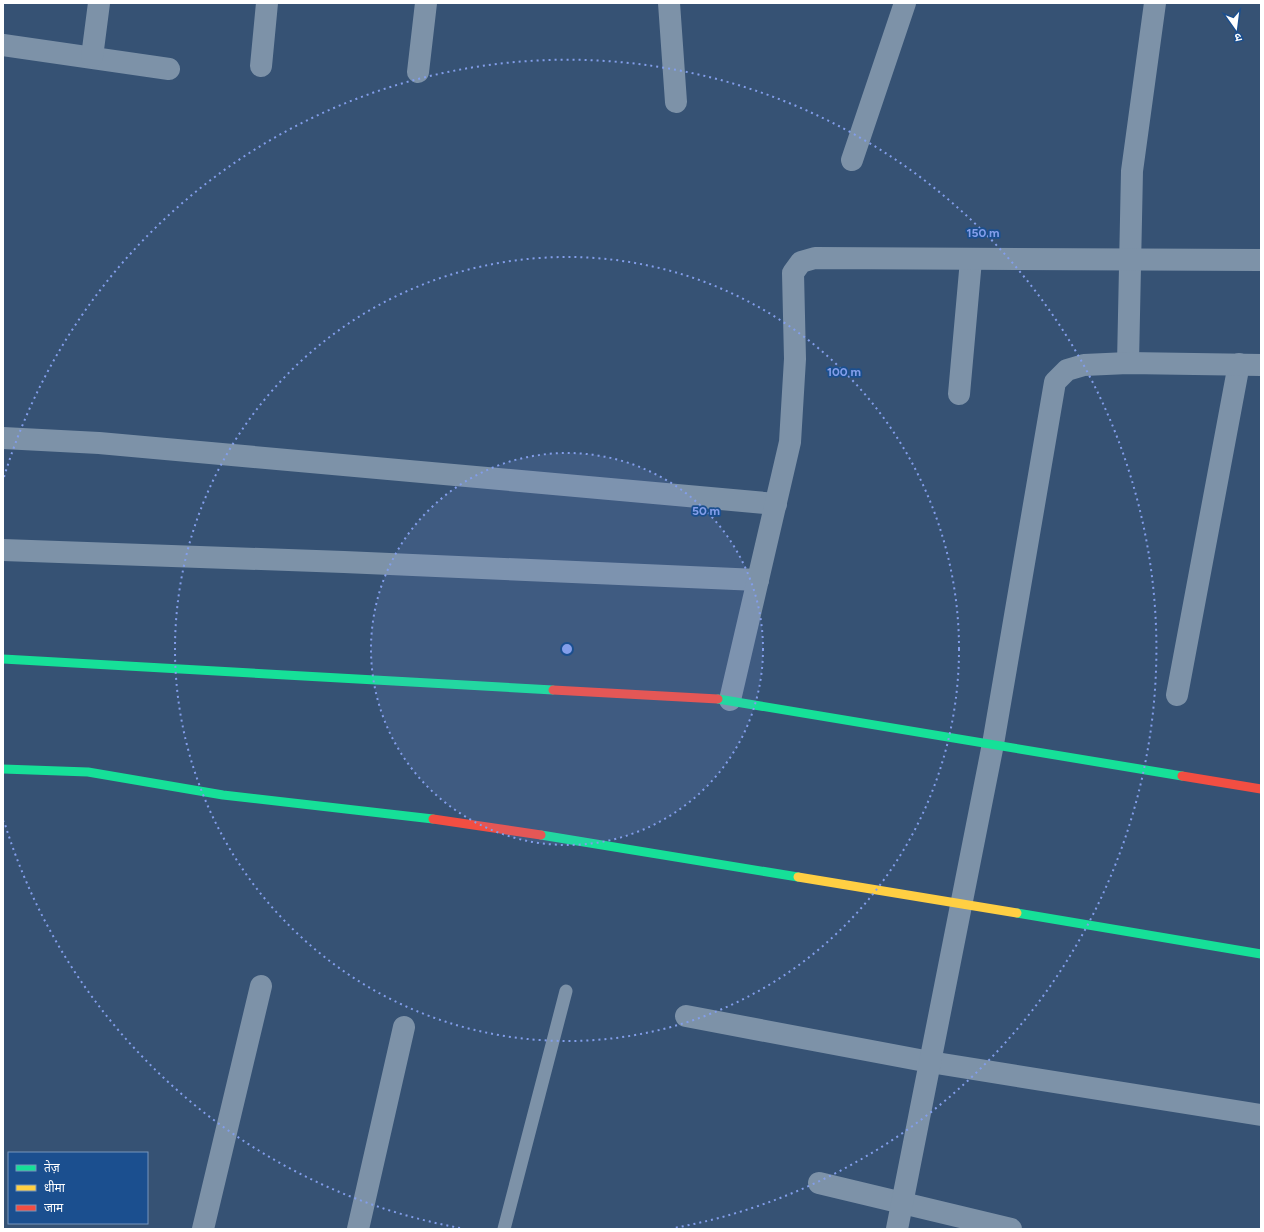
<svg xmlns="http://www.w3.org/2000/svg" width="1264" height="1232" viewBox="0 0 1264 1232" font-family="Figtree,'Noto Sans Devanagari',sans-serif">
	<rect width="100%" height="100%" fill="#365274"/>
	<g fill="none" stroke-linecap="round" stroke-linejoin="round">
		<polyline stroke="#7d92a8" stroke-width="13" points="504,1229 566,991"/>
		<g stroke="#7d92a8" stroke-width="22">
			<polyline points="669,3 676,102"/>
			<polyline points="3,45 169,69"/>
			<polyline points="92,57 99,3"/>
			<polyline points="261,66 267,3"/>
			<polyline points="418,72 426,3"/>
			<polyline points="852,160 905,3"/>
			<polyline points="1128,363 1132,171 1155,3"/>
			<polyline points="959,394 971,260"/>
			<polyline points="3,438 99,443 776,504"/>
			<polyline points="3,550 344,562 758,580"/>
			<polyline points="1177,695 1239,364"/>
			<polyline points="730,700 790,442 795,359 793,273 801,262 815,258 1261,260"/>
			<polyline points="686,1016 930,1062 1261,1115"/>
			<polyline points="819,1183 1011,1229"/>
			<polyline points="203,1229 261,986"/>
			<polyline points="358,1229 404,1027"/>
			<polyline points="897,1229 993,744 1055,382 1067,370 1084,365 1128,363 1261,365"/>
		</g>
		<g stroke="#16e098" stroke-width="9">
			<polyline points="3,659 553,690"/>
			<polyline points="718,699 1182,776"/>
			<polyline points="3,769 88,772 223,795 433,819"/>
			<polyline points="541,835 798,877"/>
			<polyline points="1017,913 1261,954"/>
		</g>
		<polyline stroke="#ffcf43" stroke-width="9" points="798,877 1017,913"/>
		<g stroke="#f24e42" stroke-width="9">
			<polyline points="553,690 718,699"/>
			<polyline points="1182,776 1261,789"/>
			<polyline points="433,819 541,835"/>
		</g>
	</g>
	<circle cx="567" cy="649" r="196" fill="#839eea" fill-opacity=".12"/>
	<g fill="none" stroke="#839eea" stroke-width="2" stroke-dasharray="2 4">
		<circle cx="567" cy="649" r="196"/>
		<circle cx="567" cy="649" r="392"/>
		<path d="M460 1228A589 589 0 0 1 4 821M4 477A589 589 0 1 1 674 1228"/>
	</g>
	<circle cx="567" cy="649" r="6" fill="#839eea" stroke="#1b4f8f" stroke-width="2"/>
	<g font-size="12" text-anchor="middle" font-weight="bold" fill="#839eea" stroke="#1b4f8f" stroke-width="3.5" stroke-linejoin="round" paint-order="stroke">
		<text x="983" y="237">150 m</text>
		<text x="844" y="376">100 m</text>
		<text x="706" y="515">50 m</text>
	</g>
	<rect width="1264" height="1232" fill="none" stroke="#ffffff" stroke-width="8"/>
	<rect x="8" y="1152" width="140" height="72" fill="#1b4f8f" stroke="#7695bc"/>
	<rect x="16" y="1165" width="20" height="6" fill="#16e098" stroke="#7695bc"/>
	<text x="44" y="1172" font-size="12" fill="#ffffff">तेज़</text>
	<rect x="16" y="1185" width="20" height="6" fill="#ffcf43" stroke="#7695bc"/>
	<text x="44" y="1192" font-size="12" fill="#ffffff">धीमा</text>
	<rect x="16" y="1205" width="20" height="6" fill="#f24e42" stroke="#7695bc"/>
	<text x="44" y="1212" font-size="12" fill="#ffffff">जाम</text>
	<g transform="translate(1236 28) rotate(166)" stroke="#1b4f8f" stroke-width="3" paint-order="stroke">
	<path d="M0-3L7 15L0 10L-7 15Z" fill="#ffffff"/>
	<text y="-6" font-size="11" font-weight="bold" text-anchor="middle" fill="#ffffff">उ</text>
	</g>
</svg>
